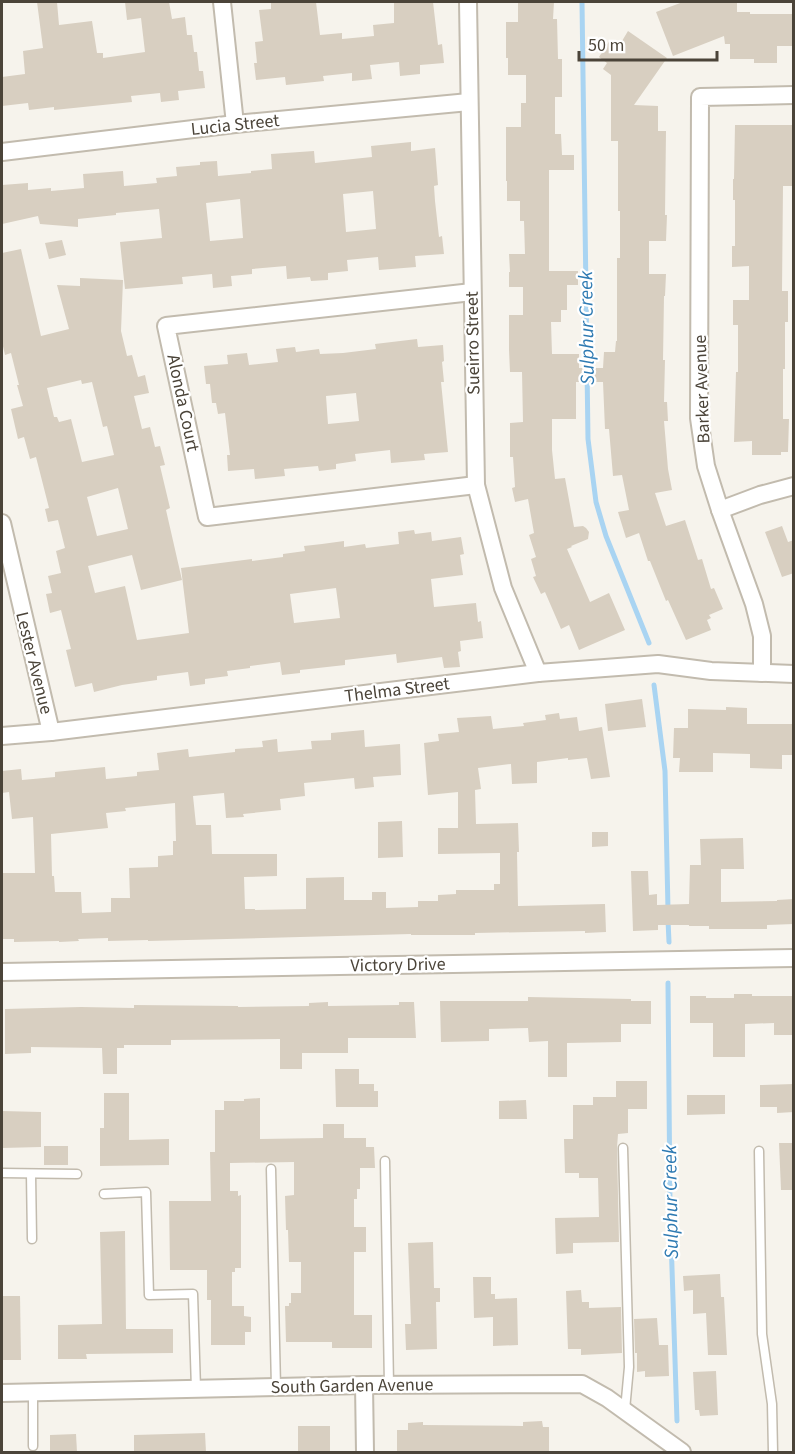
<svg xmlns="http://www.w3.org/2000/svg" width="795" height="1454" viewBox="0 0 795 1454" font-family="'Source Sans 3',sans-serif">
	<rect width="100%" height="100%" fill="#f6f3ec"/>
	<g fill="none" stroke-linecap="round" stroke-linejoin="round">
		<g stroke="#a9d4f2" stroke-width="5">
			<polyline points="582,2 588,439 596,502 606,536 649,643"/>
			<polyline points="654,685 665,771 668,910"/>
			<polyline points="668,920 669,942"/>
			<polyline points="668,983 670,1207 677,1421"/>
		</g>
	</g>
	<g fill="#d8cfc1" fill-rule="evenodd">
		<polygon points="37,2 57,2 59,25 92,21 97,53 103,53 103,58 145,52 141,18 127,20 125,2 169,2 172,19 185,17 187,35 192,35 194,52 197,52 199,71 203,71 205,88 178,91 179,100 161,102 160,93 131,96 132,102 54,110 54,107 29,110 28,103 2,106 2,77 25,74 23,51 43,48"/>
		<polygon points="271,2 316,2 320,35 342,33 342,39 374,36 373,25 394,23 394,2 433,2 438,45 442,44 444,63 420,65 420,74 400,76 399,62 370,65 372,79 352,81 352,73 323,76 324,81 286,85 285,77 256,80 254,63 257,63 255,42 263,41 259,10 271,9"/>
		<polygon points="518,2 554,2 553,19 557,19 558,59 562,59 562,97 555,97 555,134 561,134 562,155 574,155 574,170 549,170 549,271 578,271 578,285 567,285 567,310 561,310 561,322 551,322 552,354 579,354 579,368 603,368 604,352 615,352 616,341 617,341 617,258 620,258 620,211 618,211 618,141 611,141 611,75 603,69 607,63 599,57 610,40 619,46 628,31 667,58 634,105 658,106 658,131 666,131 665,215 667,215 666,241 649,241 649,274 666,274 665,296 664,296 663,360 665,360 664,402 667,402 668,421 664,421 668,469 672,490 655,493 666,526 685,520 698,560 702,559 711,589 714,588 723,609 709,615 711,618 707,620 711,630 686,640 668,600 666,601 650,561 648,561 639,533 626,538 618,512 629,510 622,475 613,476 609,429 605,429 603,382 576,382 576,419 552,419 552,450 555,479 565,478 574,527 583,526 586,528 589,532 588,539 571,546 572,547 567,549 590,602 609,593 625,630 579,650 569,625 561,629 545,592 541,594 533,577 536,576 531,559 536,557 529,535 534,533 528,499 515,502 512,488 515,487 513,457 510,457 510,423 523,422 522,372 510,372 509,350 509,315 523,315 523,287 509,287 509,272 510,272 509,254 525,254 524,221 520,221 520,201 507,201 507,181 506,181 506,127 521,127 521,103 526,103 526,75 508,75 508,58 506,58 506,22 518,22"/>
		<polygon points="683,2 737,2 737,12 750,12 750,14 792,14 792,46 777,46 777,63 754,63 754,59 730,59 730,44 725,44 724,36 673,56 656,12"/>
		<polygon points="735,125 794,125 794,186 783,186 782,291 788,291 788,322 785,322 785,369 783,369 783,419 789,419 788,452 781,452 781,455 752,455 752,441 734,442 736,372 738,372 738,325 733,325 733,300 749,300 749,266 732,267 732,246 735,246 735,200 733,200 733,179 734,179"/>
		<path d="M411,142V151L435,148L438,185L434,186L435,201L439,237L442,236L444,254L415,256L416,267L379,270L378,257L347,260L348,271L328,273V280L311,281L310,277L287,279L286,266L252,269V274L231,276L232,286L213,288L212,274L182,277L183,284L125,289L120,242L162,238L159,209L116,213V215L78,219V227L40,224L38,216L2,224V185L28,183V190L51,188V191L84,188L83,174L123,171L124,186L157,183L156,178L177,176L176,167L200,165V162L217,161L218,176L251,173V171L272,169L271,154L314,151L315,163L372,157L371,146ZM373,191L376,229L346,232L343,194ZM240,199L243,238L210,241L206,203Z"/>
		<polygon points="62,240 66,255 49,259 45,243"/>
		<path d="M21,249L41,336L69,329L57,285L80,286V278L123,280L121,331L127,356L132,355L138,377L145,375L149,393L134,396L142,429L150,427L155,447L160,446L165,465L160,466L170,508L166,510L182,580L141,590L132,555L88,566L95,593L125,586L137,640L189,633L181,568L252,559V561L283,557V554L305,551L304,546L322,544L344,541V547L365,544L366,548L399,544L398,532L414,530L415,534L431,532L432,541L461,537L464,554L460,555L463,575L431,579L434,607L476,603L478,622L481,621L483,638L460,641L461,651L458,652L460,667L444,668L442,657L397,663L396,654L345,660V665L300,670V673L282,675L280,662L250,666V668L227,671L228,676L205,679V684L190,686L188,672L157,676V680L122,685L94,692L92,683L75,687L66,650L71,649L61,610L50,613L46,594L52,593L48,576L61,573L56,551L65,548L58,520L48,522L45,509L49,508L36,457L30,459L24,437L18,439L11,409L23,406L17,385H19L11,353L5,355L2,342V253ZM81,380L82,384L92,382L103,427L107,426L114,455L82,462L71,419L59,422L57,417H54L47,388ZM118,488L128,529L97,536L87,497ZM336,588L340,618L294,623L290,594Z"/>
		<path d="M417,339L418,347L443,345L444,361L442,362L444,382H441L448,452L424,454L425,460L391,463L390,450L355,454L356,461L336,464V469L319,471L318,466L284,469L285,476L255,479L254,469L228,471L227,455H230L225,413L218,414L216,403H212L210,384H206L204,366L228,364L227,355L247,353L249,365L278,362L276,349L295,347L296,352L319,349L320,354L343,353L376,349L375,344ZM356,393L359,421L328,424L326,396Z"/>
		<polygon points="782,526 788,542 794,540 794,573 782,577 765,532"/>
		<polygon points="642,699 646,727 608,731 605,704"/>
		<polygon points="726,707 747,708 747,724 794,724 794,755 782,755 782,769 750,768 750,754 713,753 713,772 679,772 680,758 673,758 674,728 688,728 688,709 726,710"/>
		<path d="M559,713L560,719L577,717L579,731L602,727L610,777L591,779L587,758L568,760V758L537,762V783L512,784L511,764L478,768L481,789L475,790L476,824L518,823L519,852H517L518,906L605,904L606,932L585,933V931L475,933V935H411V934L148,941V940L108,941V938L78,939L79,941L59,942V941L14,942V939H2V873H35L33,817L12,819L9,792L2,793V771L21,769L22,780L55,777V772L105,767L106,779L137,776V772L159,770L157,753L188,749L189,757L235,752V749L263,747L262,741L277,739L278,752L312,749L311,741L331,740V733L364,730L365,747L400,744L401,775L373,777L374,787L355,789L354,778L304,783L305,796L280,799L281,810L243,814L244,817L226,818L224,793L193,796L196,825H211L212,854H277V876L244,877L245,909H255V910L306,909V878L344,877V900H372V892H386V908L418,907V901H438V895L456,894V890H494V884H500V853L438,854V828H458V792L428,795L424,743L439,741L438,734L459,732L457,718L491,716L493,729L524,726L523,723L546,720L545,715ZM175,803L176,841H173V855L158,856V867L129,868L130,898H111V912L82,913L81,892H55L54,876H52L51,834L108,828L106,813L126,811L125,808Z"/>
		<polygon points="402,821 403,857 378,858 378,822"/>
		<polygon points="592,832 608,832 608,846 592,847"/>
		<polygon points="743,838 744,869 721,869 721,902 777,901 777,900 794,899 794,924 767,925 767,929 709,929 709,926 689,926 689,925 658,925 658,930 633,931 631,871 648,871 649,895 657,894 657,905 689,904 690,865 701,865 700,839"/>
		<polygon points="734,994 752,994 752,996 794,996 794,1035 774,1035 774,1023 745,1024 745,1057 713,1057 713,1023 690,1023 690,996 706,996 706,998 734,998"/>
		<polygon points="528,997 631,999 631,1001 651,1001 651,1024 621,1024 621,1042 567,1043 567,1077 548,1077 548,1041 529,1042 528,1028 489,1029 489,1041 441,1042 440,1001 528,1001"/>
		<polygon points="328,1002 328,1006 399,1005 399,1002 414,1002 416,1038 348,1038 348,1053 302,1053 302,1069 280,1069 280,1039 171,1040 171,1045 124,1045 124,1048 117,1048 117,1074 103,1074 102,1048 31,1047 31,1053 5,1054 5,1009 81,1007 134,1008 134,1005 238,1006 238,1007 309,1006 309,1003"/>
		<polygon points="335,1069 359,1069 359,1084 374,1084 374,1091 378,1091 378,1107 336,1107"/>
		<polygon points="616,1081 647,1081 647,1109 628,1109 628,1133 618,1134 617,1148 619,1242 573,1243 573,1253 556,1254 555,1218 599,1217 598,1178 579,1178 579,1173 565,1173 564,1139 573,1139 573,1105 593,1105 593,1097 616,1097"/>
		<polygon points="794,1084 794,1112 777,1113 777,1107 760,1107 760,1085"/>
		<polygon points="104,1093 129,1093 129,1140 169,1139 169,1165 100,1166 100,1128 104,1128"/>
		<polygon points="687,1095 725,1095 725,1114 687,1115"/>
		<polygon points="260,1098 260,1139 323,1138 323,1124 344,1124 344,1138 366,1138 366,1147 374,1147 375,1168 360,1168 360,1189 357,1189 357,1199 354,1199 354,1227 366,1227 366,1252 354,1252 354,1315 372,1315 372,1348 332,1348 332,1342 286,1342 285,1306 289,1306 289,1303 291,1303 291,1293 301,1293 301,1262 289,1262 288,1230 286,1230 285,1196 294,1195 294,1162 230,1163 230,1191 238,1191 238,1196 241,1195 241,1268 235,1268 235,1272 232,1272 232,1306 244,1306 244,1316 251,1317 251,1332 245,1332 245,1345 211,1345 211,1300 207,1300 207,1270 170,1270 169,1201 211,1201 210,1152 215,1152 215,1110 224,1110 224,1101 244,1101 244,1099"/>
		<polygon points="526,1100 527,1119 499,1119 499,1101"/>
		<polygon points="2,1111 41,1112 41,1147 2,1148"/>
		<polygon points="779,1143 794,1143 794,1190 781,1190"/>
		<rect x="44" y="1146" width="24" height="19"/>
		<polygon points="125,1231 126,1329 173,1329 173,1353 86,1354 87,1359 58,1359 58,1325 102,1324 100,1232"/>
		<polygon points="433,1242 434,1288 440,1288 440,1302 436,1302 437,1349 406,1350 405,1324 411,1324 408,1243"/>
		<polygon points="720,1274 721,1297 724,1297 727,1355 708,1355 706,1313 693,1314 693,1290 684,1291 683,1276"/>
		<polygon points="473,1277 491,1277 491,1294 495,1294 495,1299 517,1298 518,1345 493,1346 493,1317 474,1318"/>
		<polygon points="581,1290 582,1302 589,1302 589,1308 621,1307 622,1353 581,1355 581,1349 568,1349 566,1291"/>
		<polygon points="2,1296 20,1296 21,1360 2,1360"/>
		<polygon points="657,1318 659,1345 668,1345 669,1376 645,1377 645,1371 637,1372 637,1353 635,1353 634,1319"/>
		<polygon points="716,1371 718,1415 700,1416 699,1410 695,1410 693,1372"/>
		<polygon points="542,1421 543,1427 549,1427 549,1452 397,1452 397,1430 408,1430 408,1423 423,1422 423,1425 523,1426 523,1422"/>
		<rect x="298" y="1426" width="32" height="26"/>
		<polygon points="205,1433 206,1452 134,1452 134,1435"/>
		<polygon points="76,1434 77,1452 50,1452 50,1435"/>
	</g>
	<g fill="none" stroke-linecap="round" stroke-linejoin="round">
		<defs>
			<g id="lane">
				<polyline points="623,1148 629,1367 625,1410"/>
				<polyline points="759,1151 762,1334 772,1404 773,1452"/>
				<polyline points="385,1161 389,1385"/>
				<polyline points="271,1169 276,1387"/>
				<polyline points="2,1173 77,1174"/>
				<polyline points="31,1174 32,1239"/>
				<polyline points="104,1194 146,1192 149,1295 193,1294 196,1389"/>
				<polyline points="33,1393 33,1446"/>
			</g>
			<g id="street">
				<polyline points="222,2 235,124"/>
				<polyline points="468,2 476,485 503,588 538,673"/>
				<polyline points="2,152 235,124 469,102"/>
				<polyline points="472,292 166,326 207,517 476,485"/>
				<polyline points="720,510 760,495 794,486"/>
				<polyline points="2,523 51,732"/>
				<polyline points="762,673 762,636 754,604 720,510 706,466 699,418 700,97 794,95"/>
				<polyline points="2,736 51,732 538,673 658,664 711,671 794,674"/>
				<polyline points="2,972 794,958"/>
				<polyline points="364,1385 365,1452"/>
				<polyline points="2,1393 364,1385 582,1384 607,1398 682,1452"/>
			</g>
		</defs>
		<use href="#lane" stroke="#c2bbae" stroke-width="11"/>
		<use href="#street" stroke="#c2bbae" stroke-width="20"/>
		<use href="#lane" stroke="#fff" stroke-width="8"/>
		<use href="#street" stroke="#fff" stroke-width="16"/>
	</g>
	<g text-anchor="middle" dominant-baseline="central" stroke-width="4.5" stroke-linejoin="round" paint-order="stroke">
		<g font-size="18" fill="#4b4439" stroke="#fff">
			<text transform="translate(235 125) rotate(-6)">Lucia Street</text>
			<text transform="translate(473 343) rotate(-91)">Sueirro Street</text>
			<text transform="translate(702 389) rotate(-92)">Barker Avenue</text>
			<text transform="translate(183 403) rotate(78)">Alonda Court</text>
			<text transform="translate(34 663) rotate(76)">Lester Avenue</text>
			<text transform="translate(397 690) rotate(-7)">Thelma Street</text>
			<text transform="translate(398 965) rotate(-1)">Victory Drive</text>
			<text transform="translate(352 1386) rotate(-1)">South Garden Avenue</text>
		</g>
		<g font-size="20" font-style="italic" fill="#2e7ab2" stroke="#fff">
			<text transform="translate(587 328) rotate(-91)">Sulphur Creek</text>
			<text transform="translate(671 1202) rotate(-91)">Sulphur Creek</text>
		</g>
	</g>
	<rect width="795" height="1454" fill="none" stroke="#4b4439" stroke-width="6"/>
	<path d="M579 51v9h138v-9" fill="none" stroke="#4b4439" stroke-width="3"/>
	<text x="588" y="51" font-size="18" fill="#4b4439" stroke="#ffffff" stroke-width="4.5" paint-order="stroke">50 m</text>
</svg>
